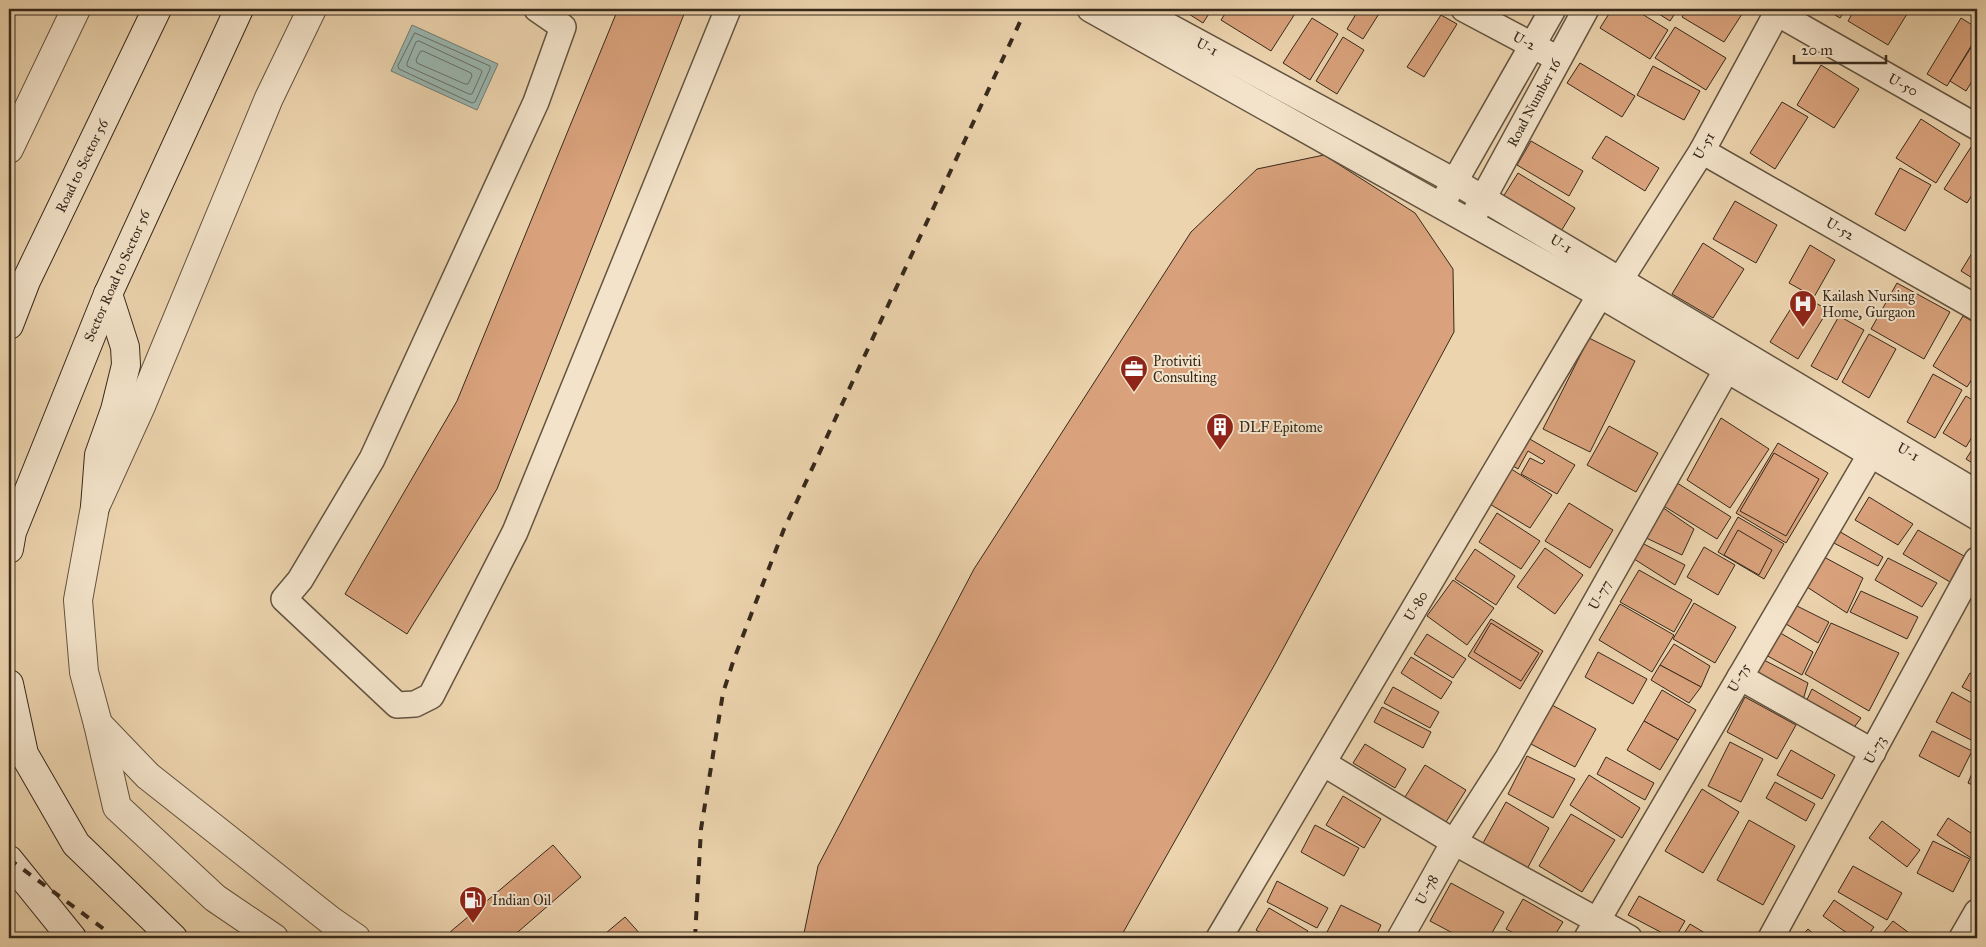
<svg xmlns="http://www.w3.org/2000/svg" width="1986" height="947" viewBox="0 0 1986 947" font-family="'IM FELL Great Primer',serif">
	<rect width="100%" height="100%" fill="#ecd4ae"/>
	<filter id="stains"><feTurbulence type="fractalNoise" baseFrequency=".004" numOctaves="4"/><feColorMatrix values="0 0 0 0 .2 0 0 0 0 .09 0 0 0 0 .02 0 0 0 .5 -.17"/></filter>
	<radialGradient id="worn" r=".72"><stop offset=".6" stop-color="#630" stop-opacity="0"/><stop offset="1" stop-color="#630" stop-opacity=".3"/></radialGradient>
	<polygon fill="#9ab7b1" stroke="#727e75" points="412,25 498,64 477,110 391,71"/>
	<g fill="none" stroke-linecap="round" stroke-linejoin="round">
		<g stroke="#687066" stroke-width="1">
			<polygon points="415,33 490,66 490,69 475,102 472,103 399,69 398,66"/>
			<polygon points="419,41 481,70 482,72 472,94 469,94 407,66 407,63 416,42"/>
			<polygon points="423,51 471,73 472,76 468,84 465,84 417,63 416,60 420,52"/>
		</g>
	</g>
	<g fill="#d9a27c" stroke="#37291c">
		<polygon points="618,9 686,9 497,489 407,634 345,594 457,401"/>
		<polygon points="1181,9 1212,9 1203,23"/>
		<polygon points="1228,9 1298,9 1271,51 1221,20"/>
		<polygon points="1359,9 1382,9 1363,39 1347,29"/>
		<polygon points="1612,9 1634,9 1668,30 1650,59 1600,28"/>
		<polygon points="1651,9 1678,9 1670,21"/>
		<polygon points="1687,9 1734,9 1742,14 1724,42 1682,17"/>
		<polygon points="1825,9 1846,9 1840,18"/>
		<polygon points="1855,9 1910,9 1888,45 1848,21"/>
		<polygon points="1441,15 1457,24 1424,77 1407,67"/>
		<polygon points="1312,18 1338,34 1310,80 1283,63"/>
		<polygon points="1961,18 1977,28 1977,36 1947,86 1927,74"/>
		<polygon points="1675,27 1726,58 1706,90 1655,58"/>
		<polygon points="1343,37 1364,50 1337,94 1316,81"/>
		<polygon points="1977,38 1977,73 1966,91 1950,81"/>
		<polygon points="1580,63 1635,96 1622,117 1567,83"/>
		<polygon points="1821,65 1859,89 1834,128 1797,105"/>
		<polygon points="1653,66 1700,91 1684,120 1637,95"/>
		<polygon points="1782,102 1808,117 1775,169 1750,153"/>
		<polygon points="1921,119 1960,144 1936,183 1896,158"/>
		<polygon points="1606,136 1659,168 1645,191 1592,158"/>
		<polygon points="1531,141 1583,171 1569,196 1517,165"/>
		<polygon points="1971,147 1977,151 1977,187 1967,203 1944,189"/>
		<polygon points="1324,155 1415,213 1453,269 1454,332 1275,664 1120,938 803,938 818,866 974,569 1191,232 1257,169"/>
		<polygon points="1900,168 1931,185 1905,231 1875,214"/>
		<polygon points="1518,173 1575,208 1560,233 1503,197"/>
		<polygon points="1735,201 1777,225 1756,263 1713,239"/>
		<polygon points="1703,243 1744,269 1713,318 1672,294"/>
		<polygon points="1810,245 1835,260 1814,297 1789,283"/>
		<polygon points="1977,245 1977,281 1961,271"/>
		<polygon points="1897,283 1950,312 1924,359 1871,329"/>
		<polygon points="1800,294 1828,310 1798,359 1770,342"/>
		<polygon points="1839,316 1864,330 1837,380 1811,366"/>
		<polygon points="1963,316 1977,324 1977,371 1967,387 1933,366"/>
		<polygon points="1869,334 1896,349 1869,398 1842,382"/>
		<polygon points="1589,338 1635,361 1590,452 1543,429"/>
		<polygon points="1933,374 1962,390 1935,438 1907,422"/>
		<polygon points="1966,396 1977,403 1977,429 1966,447 1943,433"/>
		<polygon points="1721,418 1769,449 1730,508 1687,480"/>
		<polygon points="1609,426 1658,453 1636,492 1587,465"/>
		<polygon points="1521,434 1575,465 1557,494 1521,474 1530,458 1542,464 1545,461 1528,451 1518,469 1505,461"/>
		<polygon points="1977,442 1977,466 1966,459"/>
		<polygon points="1778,443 1828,473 1786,543 1736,513"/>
		<polygon points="1774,453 1819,479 1786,536 1740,511"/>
		<polygon points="1505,465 1552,495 1530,528 1483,500"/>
		<polygon points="1674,481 1731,517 1717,539 1662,505"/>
		<polygon points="1869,497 1913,524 1898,545 1855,520"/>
		<polygon points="1569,503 1613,530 1590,568 1545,541"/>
		<polygon points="1659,505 1694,529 1682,555 1640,535"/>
		<polygon points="1497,513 1540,541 1521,569 1479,542"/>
		<polygon points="1738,517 1784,544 1764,579 1718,552"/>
		<polygon points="1738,530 1772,550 1759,575 1724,555"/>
		<polygon points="1837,530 1883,557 1878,566 1832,542"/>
		<polygon points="1918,530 1964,556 1950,582 1903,554"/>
		<polygon points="1638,541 1685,565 1675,585 1631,557"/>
		<polygon points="1704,547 1735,565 1718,595 1687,577"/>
		<polygon points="1545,548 1583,575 1555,614 1517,587"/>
		<polygon points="1475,549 1515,576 1496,605 1455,579"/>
		<polygon points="1824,557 1863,578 1847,613 1807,587"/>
		<polygon points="1888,558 1937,583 1922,607 1875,580"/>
		<polygon points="1639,570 1692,600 1674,632 1620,602"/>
		<polygon points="1453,580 1494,608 1467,645 1427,616"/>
		<polygon points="1861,591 1918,617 1907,639 1850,612"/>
		<polygon points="1694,603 1736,627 1715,663 1673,639"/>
		<polygon points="1620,604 1674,635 1652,672 1599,640"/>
		<polygon points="1793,604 1829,622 1818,643 1781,621"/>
		<polygon points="1491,619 1543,651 1520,689 1468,656"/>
		<polygon points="1491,623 1539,653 1521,681 1474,652"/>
		<polygon points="1831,623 1899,653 1869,711 1805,674"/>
		<polygon points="1777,631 1813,652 1802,675 1764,654"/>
		<polygon points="1427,634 1466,659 1453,678 1414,654"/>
		<polygon points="1674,644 1710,666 1701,687 1660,665"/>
		<polygon points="1598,652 1647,679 1633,704 1585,677"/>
		<polygon points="1411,657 1452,682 1441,699 1401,673"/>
		<polygon points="1762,659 1808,683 1803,700 1751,674"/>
		<polygon points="1660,665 1701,687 1689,703 1651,680"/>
		<polygon points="1970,673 1977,677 1977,695 1962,687"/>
		<polygon points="1393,687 1439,712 1430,728 1384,703"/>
		<polygon points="1812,689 1861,718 1850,733 1804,706"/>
		<polygon points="1662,690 1696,710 1678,740 1644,721"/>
		<polygon points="1952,692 1977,706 1977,743 1936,722"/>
		<polygon points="1745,697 1796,725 1777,759 1727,732"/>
		<polygon points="1552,705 1596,729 1575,767 1531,744"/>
		<polygon points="1382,707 1431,732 1423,748 1374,722"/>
		<polygon points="1644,721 1678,740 1660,770 1627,750"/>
		<polygon points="1932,731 1972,751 1959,777 1919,756"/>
		<polygon points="1730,742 1763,759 1741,802 1708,786"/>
		<polygon points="1365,744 1406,769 1395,788 1353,763"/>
		<polygon points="1791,750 1835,775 1822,799 1777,775"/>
		<polygon points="1527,756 1575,779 1553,818 1508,794"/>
		<polygon points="1606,757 1654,783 1645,800 1597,774"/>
		<polygon points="1977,761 1977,787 1968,783"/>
		<polygon points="1425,765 1466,790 1446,822 1405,797"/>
		<polygon points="1589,775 1640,808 1622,838 1570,805"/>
		<polygon points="1775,782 1815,804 1806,821 1766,798"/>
		<polygon points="1702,789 1739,812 1703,873 1665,851"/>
		<polygon points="1343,796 1381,819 1364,848 1326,825"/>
		<polygon points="1506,802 1549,828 1527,869 1483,843"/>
		<polygon points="1571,814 1615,840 1582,892 1539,866"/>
		<polygon points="1948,818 1977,837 1977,862 1937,835"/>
		<polygon points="1749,820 1795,846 1763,905 1717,880"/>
		<polygon points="1882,821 1920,850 1907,867 1869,838"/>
		<polygon points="1315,825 1359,848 1344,876 1301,852"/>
		<polygon points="1933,841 1970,859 1953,892 1917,873"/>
		<polygon points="553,845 581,877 511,938 443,938"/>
		<polygon points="1853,866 1902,893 1887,920 1838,892"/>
		<polygon points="1277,881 1328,908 1317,928 1267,902"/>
		<polygon points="1451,883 1504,912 1489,938 1462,938 1430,921"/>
		<polygon points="1639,896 1685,921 1675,938 1672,938 1628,915"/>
		<polygon points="1523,899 1563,922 1553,938 1523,938 1506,929"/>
		<polygon points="1834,900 1874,927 1866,938 1854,938 1823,916"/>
		<polygon points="1341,905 1381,925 1375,938 1339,938 1327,932"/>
		<polygon points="1269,908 1308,931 1304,938 1269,938 1256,930"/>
		<polygon points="625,917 642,936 639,938 600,938"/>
		<polygon points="1893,921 1916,938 1879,938"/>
		<polygon points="1690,924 1713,938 1681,938"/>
		<polygon points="1808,929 1818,938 1800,938"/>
	</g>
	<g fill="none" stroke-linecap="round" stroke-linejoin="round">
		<defs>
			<g id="minor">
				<polyline points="537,9 563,27 536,102 372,459 300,580 284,599 397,705 415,704 431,696 515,532 728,9"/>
				<polyline points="1090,9 1600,295 1977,517"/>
				<polyline points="1137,9 1454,181 1977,493"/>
				<polyline points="1464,9 1547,53"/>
				<polyline points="1777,13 1977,127"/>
				<polyline points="1702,151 1977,308"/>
				<polyline points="1447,195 1553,9"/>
				<polyline points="1475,213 1586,9"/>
				<polyline points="1740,677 1873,752"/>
				<polyline points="1323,763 1454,842 1629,938"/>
				<polyline points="1219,938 1600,295 1620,280 1702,151 1779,9"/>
				<polyline points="1400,938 1454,842 1508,758 1727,369 1742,363"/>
				<polyline points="1587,938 1879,440"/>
				<polyline points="1771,938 1977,560"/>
				<polyline points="1962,938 1977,912"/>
			</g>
			<g id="tertiary">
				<polyline points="9,149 76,9"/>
				<polyline points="98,724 148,776 330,920 356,938"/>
				<polyline points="274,938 215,898 117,807 98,724 84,672 78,600 95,507 141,406 269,98 312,9"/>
			</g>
			<g id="secondary">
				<polyline points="9,325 26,281 157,9"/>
				<polyline points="95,507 99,455 115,410 126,365 125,347 108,294"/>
				<polyline points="9,549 12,532 108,294 239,9"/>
				<polyline points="9,684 24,754 76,844 173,938"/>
				<polyline points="9,860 72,938"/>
			</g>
		</defs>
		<use href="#minor" stroke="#645440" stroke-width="28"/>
		<use href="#tertiary" stroke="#645440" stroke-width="30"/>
		<use href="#secondary" stroke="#37291c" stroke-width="30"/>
		<use href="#minor" stroke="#f3e3ca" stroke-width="25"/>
		<use href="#tertiary" stroke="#f3e3ca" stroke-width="28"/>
		<use href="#secondary" stroke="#f3e3ca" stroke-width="28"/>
		<g stroke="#37291c" stroke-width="4" stroke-dasharray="9 9" stroke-linecap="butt">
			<polyline points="9,859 116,938"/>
			<polyline points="695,938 701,829 723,693 734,659 784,529 1026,9"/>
		</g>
	</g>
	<defs>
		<symbol id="hospital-pin" viewBox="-11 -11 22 30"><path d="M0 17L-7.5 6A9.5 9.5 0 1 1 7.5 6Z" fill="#8f2418" stroke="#f3e3ca"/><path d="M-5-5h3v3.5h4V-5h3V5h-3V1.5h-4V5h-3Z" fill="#fff"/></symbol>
		<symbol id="office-pin" viewBox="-11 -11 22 30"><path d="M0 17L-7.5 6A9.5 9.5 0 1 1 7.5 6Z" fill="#8f2418" stroke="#f3e3ca"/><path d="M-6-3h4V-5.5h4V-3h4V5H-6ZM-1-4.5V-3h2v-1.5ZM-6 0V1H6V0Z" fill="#fff"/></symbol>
		<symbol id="building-pin" viewBox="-11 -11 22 30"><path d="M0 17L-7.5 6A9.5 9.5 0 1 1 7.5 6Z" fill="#8f2418" stroke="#f3e3ca"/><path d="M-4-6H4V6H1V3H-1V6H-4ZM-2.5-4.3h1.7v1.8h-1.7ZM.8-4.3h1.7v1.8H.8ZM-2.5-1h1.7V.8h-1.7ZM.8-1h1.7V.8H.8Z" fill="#fff"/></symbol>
		<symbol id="fuel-pin" viewBox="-11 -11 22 30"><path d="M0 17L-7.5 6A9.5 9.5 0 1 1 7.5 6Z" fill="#8f2418" stroke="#f3e3ca"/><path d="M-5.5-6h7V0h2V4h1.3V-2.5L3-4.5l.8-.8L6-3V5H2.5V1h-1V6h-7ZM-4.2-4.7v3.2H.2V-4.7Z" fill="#fff"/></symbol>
	</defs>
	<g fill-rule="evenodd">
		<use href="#hospital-pin" x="1787" y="288" width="32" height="43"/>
		<use href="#office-pin" x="1118" y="353" width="32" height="43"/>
		<use href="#building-pin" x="1204" y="411" width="32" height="43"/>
		<use href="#fuel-pin" x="457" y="884" width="32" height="43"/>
	</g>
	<g text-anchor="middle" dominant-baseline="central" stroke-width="4" stroke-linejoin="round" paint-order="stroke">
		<g font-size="14" fill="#37291c" stroke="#f3e3ca">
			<text transform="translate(1524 41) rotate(28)">U-2</text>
			<text transform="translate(1207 47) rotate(28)">U-1</text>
			<text transform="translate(1903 85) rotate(29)">U-50</text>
			<text transform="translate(1534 103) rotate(-62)">Road Number 16</text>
			<text transform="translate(1704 146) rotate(-60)">U-51</text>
			<text transform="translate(82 166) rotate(-64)">Road to Sector 56</text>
			<text transform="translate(1840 229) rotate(30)">U-52</text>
			<text transform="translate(1561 244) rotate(31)">U-1</text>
			<text transform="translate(117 276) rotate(-66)">Sector Road to Sector 56</text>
			<text transform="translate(1908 452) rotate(30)">U-1</text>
			<text transform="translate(1600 595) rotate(-61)">U-77</text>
			<text transform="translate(1416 606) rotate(-59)">U-80</text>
			<text transform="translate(1739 678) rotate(-60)">U-75</text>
			<text transform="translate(1875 750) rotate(-61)">U-73</text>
			<text transform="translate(1427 890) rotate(-61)">U-78</text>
		</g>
		<g font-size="14" fill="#37291c" stroke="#f3e3ca" text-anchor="start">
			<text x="1822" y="296">Kailash Nursing<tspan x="1822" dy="16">Home, Gurgaon</tspan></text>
			<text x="1153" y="361">Protiviti<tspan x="1153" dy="16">Consulting</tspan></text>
			<text x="1239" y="427">DLF Epitome</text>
			<text x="492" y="900">Indian Oil</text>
		</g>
	</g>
	<rect width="1986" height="947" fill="none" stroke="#ecd4ae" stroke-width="30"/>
	<rect x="10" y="10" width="1966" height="927" fill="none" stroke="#37291c" stroke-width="2.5"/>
	<rect x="15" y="15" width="1956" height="917" fill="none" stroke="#37291c"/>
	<path d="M1794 55v8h92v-8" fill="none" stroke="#37291c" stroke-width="2.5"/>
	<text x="1801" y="55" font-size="15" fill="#37291c" stroke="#f3e3ca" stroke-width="4" paint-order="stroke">20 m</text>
	<rect width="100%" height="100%" filter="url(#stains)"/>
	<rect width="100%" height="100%" fill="url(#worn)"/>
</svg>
